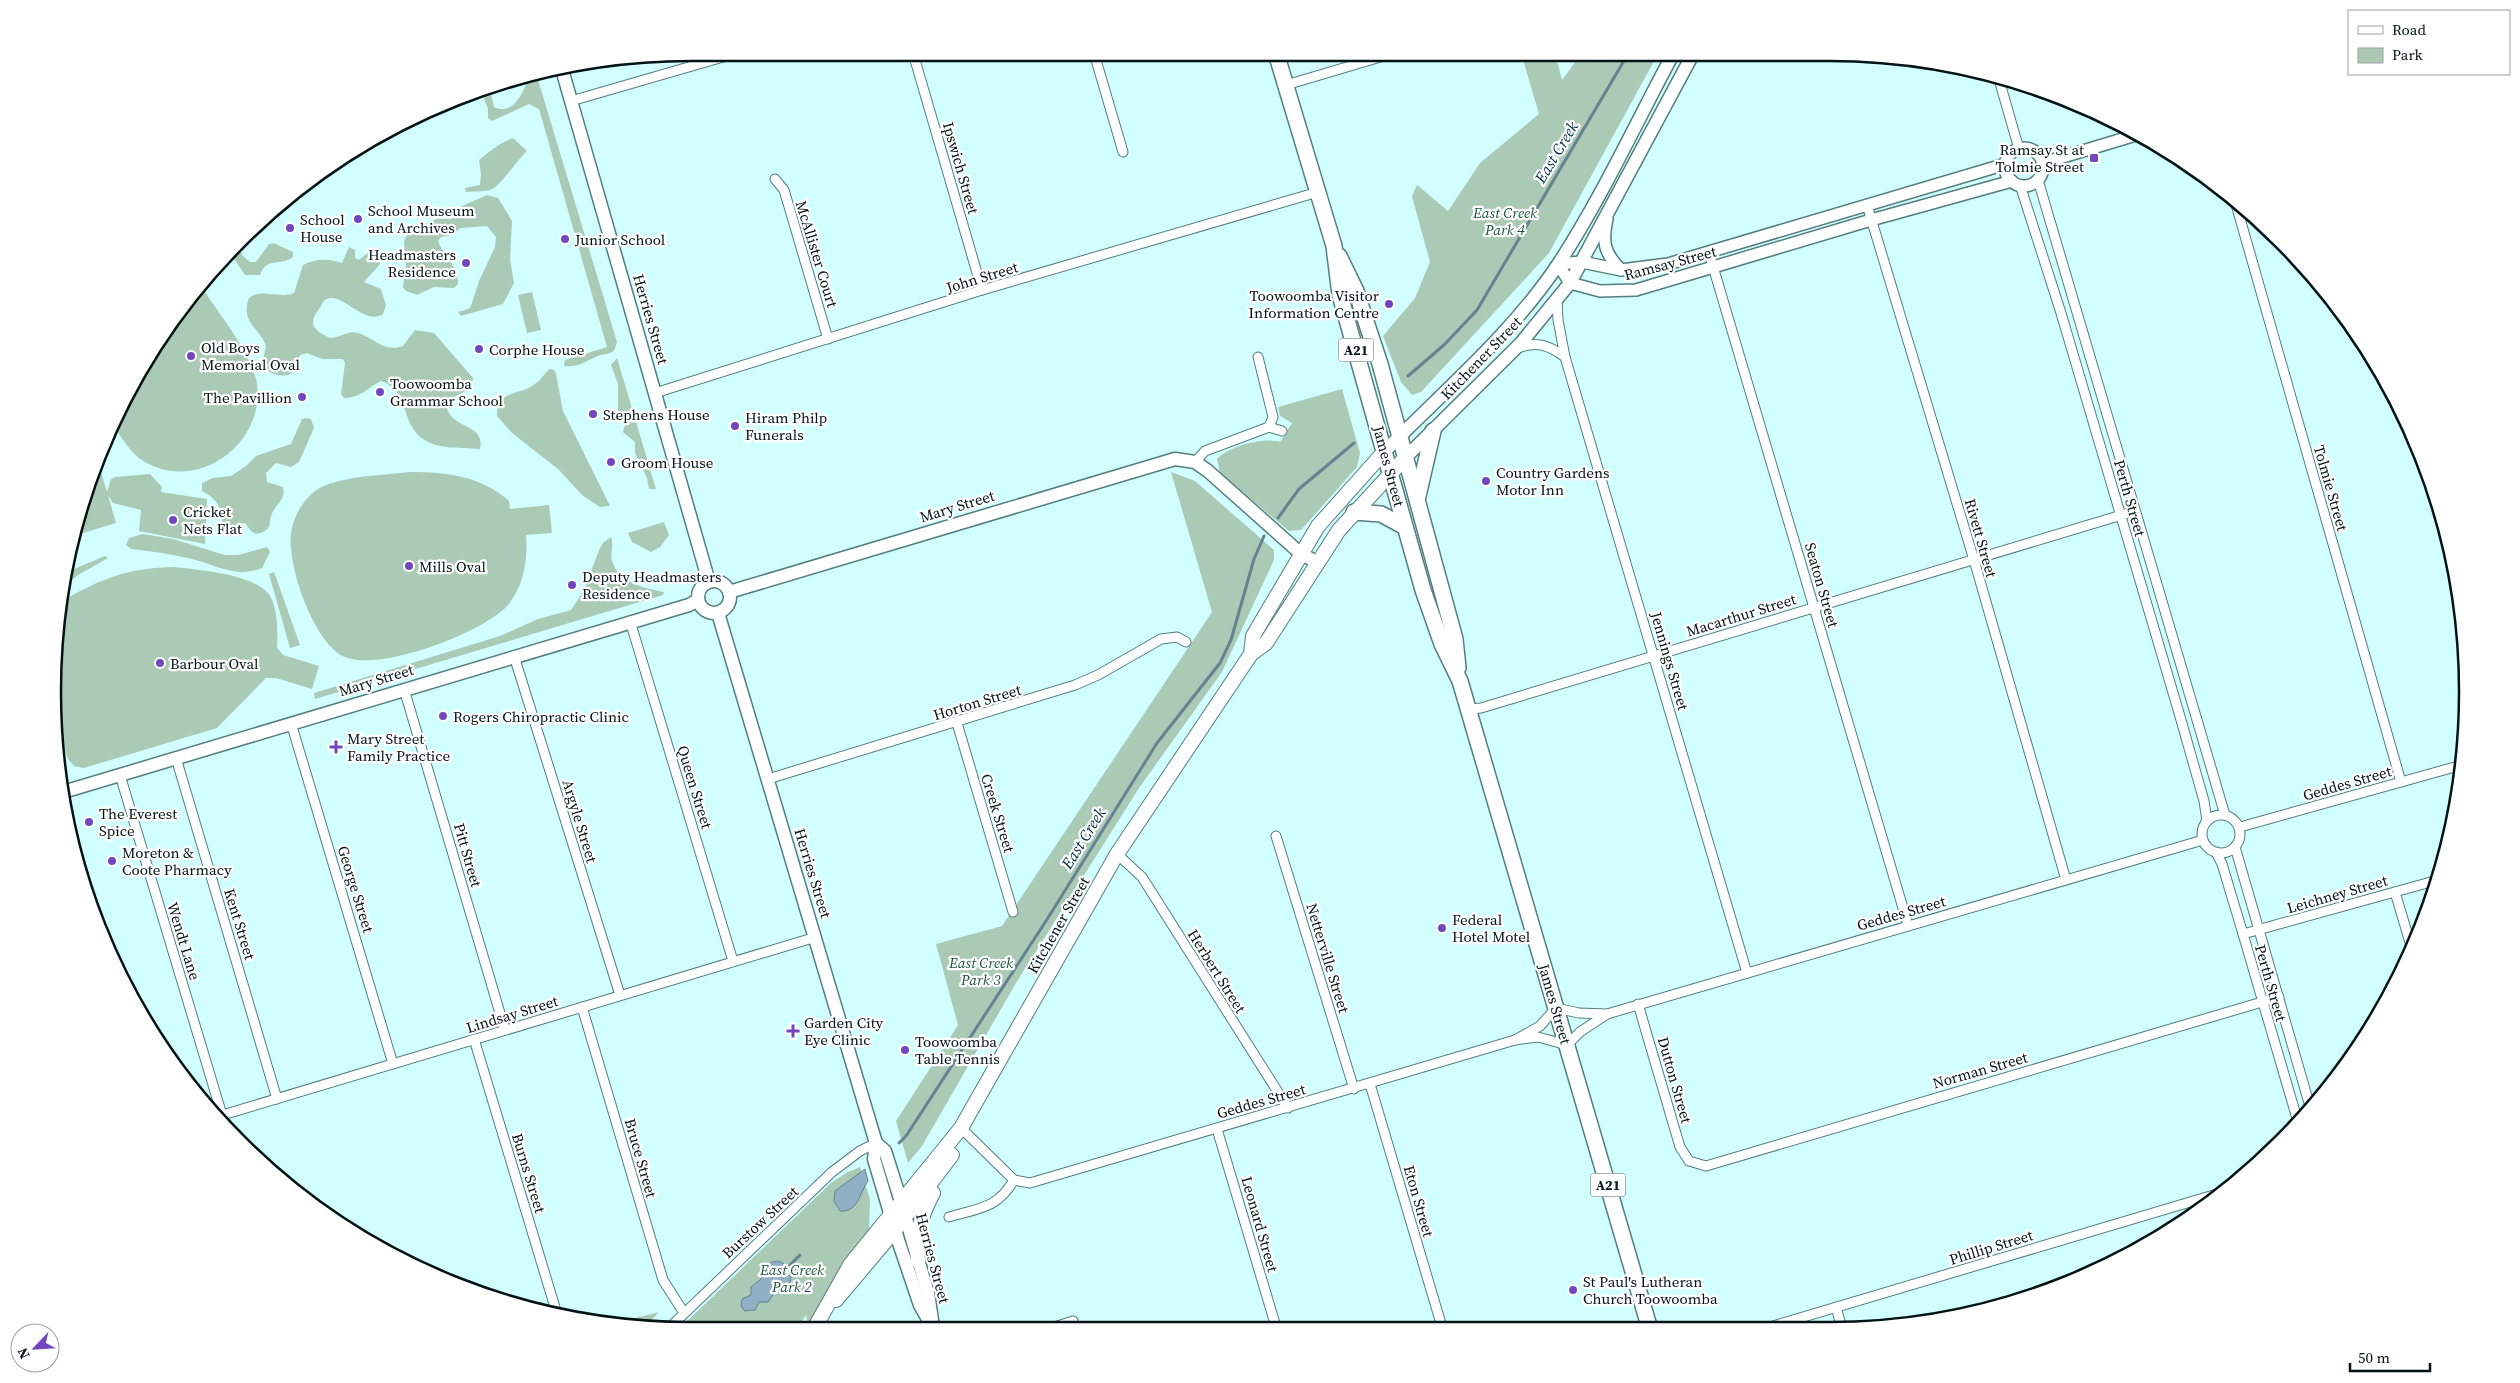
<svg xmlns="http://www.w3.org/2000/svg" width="2520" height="1383" viewBox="0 0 2520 1383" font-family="'Source Serif 4',serif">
	<rect width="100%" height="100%" fill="#d1ffff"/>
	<g fill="#abcab5">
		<polygon points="1521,53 1555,53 1562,80 1581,54 1658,54 1549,253 1421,392 1412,395 1401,382 1383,336 1415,298 1430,262 1412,196 1417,185 1448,211 1480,163 1539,114"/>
		<path d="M536,73L617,342L614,351C609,354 604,354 598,356C585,361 579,368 564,366L565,360L607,347L539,109L529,104L492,121L488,118V109L481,91V89L489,86L494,107C515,117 524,89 530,75Z"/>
		<path d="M513,138L527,151C517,160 500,187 490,190C482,192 474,191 466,192L465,188L480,185L481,175L479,160C489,152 501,142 513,138Z"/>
		<path d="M487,195L498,198L512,221L510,259L514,283L503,304L461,316L458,312L468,309L471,306L479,281L495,247L496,237L487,226L461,228L451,235L441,237L438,241C444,256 459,267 458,284L454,288L434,287L417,295L406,291L403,287L406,266L404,241L408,232L437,219H452L462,206Z"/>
		<path d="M274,243L293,252V257C281,267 266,256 260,275H245L230,253L237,246L243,256L250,262H256L269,244Z"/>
		<path d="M349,247L355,250V258L359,260L369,252H381L380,264L364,282L381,289L386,305L383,314C364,327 341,289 325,300C323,301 321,307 319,309C314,316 312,319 314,327L320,333L330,338C340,338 348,330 358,333C375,338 383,353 403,346L415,330L434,333L473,378L471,388L452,398L447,407C450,429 486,423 480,449C462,447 438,450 423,439C401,424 409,390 381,381C367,388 361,398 344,398L341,394L345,363L343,359H322L307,353L300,355C298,361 297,369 292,373C283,379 264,374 264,362C263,357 265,351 266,346C259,326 240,323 249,298C262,288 280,299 294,293L303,265C317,258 328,259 342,263Z"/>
		<path d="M200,285C216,309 253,356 257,384C265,443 199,493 145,462C131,454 122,438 113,425L160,337Z"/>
		<polygon points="532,292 541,330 527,333 518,295"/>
		<polygon points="617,358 656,489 649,489 647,478 635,453 635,442 623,432 627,417 618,412 618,384 611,365"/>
		<path d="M550,369L554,370L556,374L563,411L610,506L600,507L582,495L558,469L512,433L497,416C496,389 522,396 536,383C542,379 544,373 550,369Z"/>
		<path d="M1342,389L1360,453L1357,467L1301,530L1289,531L1220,473L1217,459C1230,446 1263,437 1280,442L1292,423L1280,416L1278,407Z"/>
		<path d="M306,418L311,419L314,428L299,462L291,467L276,463L266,473L267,482L283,487C286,501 275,504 271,516C269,521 271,525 268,528C265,532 261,533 256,534L251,531L245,523L241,524L236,535L224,531C219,510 224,503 202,491V483L213,478L231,476L246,466L256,456L291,444L302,419Z"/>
		<polygon points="100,469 107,492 111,479 115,477 150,474 162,487 161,492 207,499 205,544 139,531 141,510 113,503 108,495 116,523 73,536 93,471"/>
		<path d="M411,472C446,472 481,476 509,501L510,509L549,505L552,533L526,535C528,560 524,586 507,606C482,633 380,672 345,657C314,644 287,566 291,533C293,518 302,501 315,491C335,476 385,475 411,472Z"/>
		<polygon points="1171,472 1195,481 1274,550 1274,560 1222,672 1139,788 1086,872 1016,983 922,1146 908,1163 896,1121 958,1025 936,944 1002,926 1212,612"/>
		<polygon points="664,522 669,535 660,547 651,552 632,542 628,533"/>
		<path d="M143,534L173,539L225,555H238L267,547L270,552L262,568C235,579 215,564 188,558C170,554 150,551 131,549L126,545L129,538Z"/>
		<path d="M611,537C614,545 610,553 612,561C619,583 644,588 664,592L663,595L315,699L314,693L500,636L538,619L571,610L584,590L599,550L603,543Z"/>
		<polygon points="105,556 108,558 78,575 64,587 67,572"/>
		<path d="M175,567C199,570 250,574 267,592C278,603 278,633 277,648L283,655L319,666L312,689L276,678H266L217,728L84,768L74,766L68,759L54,714V649L62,601C103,578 127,568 175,567Z"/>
		<polygon points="274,572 300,645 290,648 269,574"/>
		<polygon points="860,1167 870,1199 869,1232 808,1325 806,1315 797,1329 679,1329 831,1183 846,1173"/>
		<polygon points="659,1312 644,1328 616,1323"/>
	</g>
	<g fill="#90b0c5" stroke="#668190">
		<path d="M865,1169L868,1181C860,1192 858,1213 840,1211L834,1201L835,1191Z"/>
		<path d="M778,1261C797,1267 794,1291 775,1292L768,1302H759L755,1310L745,1311L741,1306L742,1299L751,1295V1287L761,1279L765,1267L772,1262Z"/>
	</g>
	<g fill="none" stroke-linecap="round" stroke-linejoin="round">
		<g stroke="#668190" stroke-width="3">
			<polyline points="1408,376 1445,344 1477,310 1628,54"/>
			<polyline points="1278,518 1299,489 1354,443"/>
			<polyline points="899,1143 906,1136 1046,921 1157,743 1220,663 1231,640 1254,559 1264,536"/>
			<polyline points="785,1270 800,1255"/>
		</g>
		<defs>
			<g id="minor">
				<polyline points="913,53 982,290"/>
				<polyline points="1094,53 1123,152"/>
				<polyline points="1998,76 2019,149"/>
				<polyline points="1286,85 1394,53"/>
				<polyline points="571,101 737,53"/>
				<polyline points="775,179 784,190 787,200 828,339"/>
				<polyline points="2038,180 2225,815"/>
				<polyline points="2020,185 2061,313 2179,713 2204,801 2207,821"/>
				<polyline points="2235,201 2401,782"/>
				<polyline points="1867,205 1974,560 2066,880"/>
				<polyline points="1709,253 1908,925"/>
				<polyline points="1557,299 1558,320 1565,357 1747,973"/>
				<path d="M1518,348C1537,341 1549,345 1565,357"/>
				<polyline points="1258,357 1273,417 1269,427"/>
				<polyline points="655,393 982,290 1318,192"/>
				<polyline points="1195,462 1205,451 1269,427 1282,431"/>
				<polyline points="630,621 733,961"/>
				<polyline points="514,656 620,995"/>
				<polyline points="404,689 505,1030"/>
				<polyline points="1469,709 1481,708 2135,511"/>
				<polyline points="291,723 393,1064"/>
				<polyline points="957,723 1013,912"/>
				<polyline points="176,758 277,1099"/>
				<polyline points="120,775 222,1115"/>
				<polyline points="768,779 1075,685 1098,675 1161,639 1177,637 1186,642"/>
				<circle cx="2221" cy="834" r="19"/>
				<polyline points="2240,827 2462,765"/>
				<polyline points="1276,836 1354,1089"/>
				<polyline points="2235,847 2311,1110"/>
				<polyline points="2216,852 2222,864 2243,934 2298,1122"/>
				<polyline points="1117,854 1142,877 1288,1108"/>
				<polyline points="2395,892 2411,946"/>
				<polyline points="2243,934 2438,880"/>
				<polyline points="1638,1004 1680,1147 1689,1161 1706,1166 2279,997"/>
				<polyline points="582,1007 663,1280 684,1313"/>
				<polyline points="474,1039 557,1314"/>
				<polyline points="1515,1040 1540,1026 1556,1008 1579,1013 1607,1014 2203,840"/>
				<polyline points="1370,1084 1442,1327"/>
				<polyline points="216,1117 816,937"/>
				<polyline points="961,1128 1014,1180 1030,1183 1515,1040 1538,1037 1567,1045 1580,1032 1607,1014"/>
				<polyline points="1217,1129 1276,1327"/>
				<path d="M949,1217C979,1208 997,1209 1014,1180"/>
				<polyline points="1836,1307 1841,1325"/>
				<polyline points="1773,1326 2217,1194"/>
				<polyline points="1051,1328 1073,1321"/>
				<polyline points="668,1329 832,1172 860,1151 876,1143"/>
			</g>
			<g id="tertiary">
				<circle cx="2024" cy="167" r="19"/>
				<polyline points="2043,163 2139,134"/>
				<polyline points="2006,164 1668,264 1621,270 1582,262 1558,264 1570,283 1600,291 1636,290 1871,220 2012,181"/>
				<path d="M1607,219C1602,242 1604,253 1621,270"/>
			</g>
			<g id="secondary">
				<polyline points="561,66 709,582"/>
				<path d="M1384,452C1444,391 1512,334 1559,263C1602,197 1636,123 1673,54"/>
				<polyline points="1406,457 1521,343 1570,283 1693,54"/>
				<circle cx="714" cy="597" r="16"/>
				<polyline points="729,592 1175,459 1195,462 1208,471 1300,553 1318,563"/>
				<polyline points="718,613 876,1143 874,1159 899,1243 920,1305 933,1328"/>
				<polyline points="63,792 689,605 698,600"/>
				<polyline points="876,1143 885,1151 898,1192 928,1293 932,1320"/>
			</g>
			<g id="primary">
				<polyline points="1251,654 1253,636 1318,526 1384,452"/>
				<path d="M918,1261C915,1234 921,1216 933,1193"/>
				<polyline points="836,1300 895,1230 952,1155"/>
				<polyline points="814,1329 850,1265 961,1128 1117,854 1251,654 1266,643 1339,530 1406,457"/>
			</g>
			<g id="trunk">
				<polyline points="1276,53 1334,246 1340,295 1423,590 1442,644 1460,681 1649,1326"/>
				<polyline points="1339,256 1356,291 1380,364 1455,639 1458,668"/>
				<polyline points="1418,496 1433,431"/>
				<polyline points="1354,512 1381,514 1405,527"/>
			</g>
		</defs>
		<use href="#minor" stroke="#547e7e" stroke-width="11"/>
		<use href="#tertiary" stroke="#547e7e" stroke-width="14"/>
		<use href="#secondary" stroke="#547e7e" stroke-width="15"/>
		<use href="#primary" stroke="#547e7e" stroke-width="16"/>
		<use href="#trunk" stroke="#547e7e" stroke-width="18"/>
		<use href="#minor" stroke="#fff" stroke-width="9"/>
		<use href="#tertiary" stroke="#fff" stroke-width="11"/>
		<use href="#secondary" stroke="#fff" stroke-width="12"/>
		<use href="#primary" stroke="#fff" stroke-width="14"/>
		<use href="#trunk" stroke="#fff" stroke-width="15"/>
	</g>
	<g fill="#7147bf" stroke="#fff" stroke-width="2">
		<rect x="2089" y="153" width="10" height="10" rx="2.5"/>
		<circle cx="358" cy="219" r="5"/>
		<circle cx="290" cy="228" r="5"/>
		<circle cx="565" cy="239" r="5"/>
		<circle cx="466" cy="263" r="5"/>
		<circle cx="1389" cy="304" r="5"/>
		<circle cx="479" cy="349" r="5"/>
		<circle cx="191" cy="356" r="5"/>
		<circle cx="380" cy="392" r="5"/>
		<circle cx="302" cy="397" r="5"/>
		<circle cx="593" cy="414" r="5"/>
		<circle cx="735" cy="426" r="5"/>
		<circle cx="611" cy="462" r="5"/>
		<circle cx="1486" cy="481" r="5"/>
		<circle cx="173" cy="520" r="5"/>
		<circle cx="409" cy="566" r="5"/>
		<circle cx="572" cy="585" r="5"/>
		<circle cx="160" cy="663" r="5"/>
		<circle cx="443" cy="716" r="5"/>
		<path d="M333.5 739.5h5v5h5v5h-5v5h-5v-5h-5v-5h5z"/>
		<circle cx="89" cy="822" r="5"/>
		<circle cx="112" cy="861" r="5"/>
		<circle cx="1442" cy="928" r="5"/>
		<path d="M790.5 1023.5h5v5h5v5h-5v5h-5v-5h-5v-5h5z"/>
		<circle cx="905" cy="1050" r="5"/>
		<circle cx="1573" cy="1290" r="5"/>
	</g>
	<g text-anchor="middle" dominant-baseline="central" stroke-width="4.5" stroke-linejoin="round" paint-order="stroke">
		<g fill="#fff" stroke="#4f5a5a" stroke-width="1">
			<rect x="1338.5" y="338.5" width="35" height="23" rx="4"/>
			<rect x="1590.5" y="1173.5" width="35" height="23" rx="4"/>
		</g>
		<g font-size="14" font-weight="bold" fill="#031313">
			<text x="1356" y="350">A21</text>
			<text x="1608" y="1185">A21</text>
		</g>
		<g font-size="15" fill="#031313" stroke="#fff" text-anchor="start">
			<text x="2084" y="149" text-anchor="end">Ramsay St at<tspan x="2084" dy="17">Tolmie Street</tspan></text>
			<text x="368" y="210">School Museum<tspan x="368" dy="17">and Archives</tspan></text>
			<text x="300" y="219">School<tspan x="300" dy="17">House</tspan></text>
			<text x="575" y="239">Junior School</text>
			<text x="456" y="254" text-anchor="end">Headmasters<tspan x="456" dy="17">Residence</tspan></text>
			<text x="1379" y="295" text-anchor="end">Toowoomba Visitor<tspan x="1379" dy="17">Information Centre</tspan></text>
			<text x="201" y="347">Old Boys<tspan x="201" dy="17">Memorial Oval</tspan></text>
			<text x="489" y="349">Corphe House</text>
			<text x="390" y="383">Toowoomba<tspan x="390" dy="17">Grammar School</tspan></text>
			<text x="292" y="397" text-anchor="end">The Pavillion</text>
			<text x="603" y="414">Stephens House</text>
			<text x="745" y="417">Hiram Philp<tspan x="745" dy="17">Funerals</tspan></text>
			<text x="621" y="462">Groom House</text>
			<text x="1496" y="472">Country Gardens<tspan x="1496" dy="17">Motor Inn</tspan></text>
			<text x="183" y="511">Cricket<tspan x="183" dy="17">Nets Flat</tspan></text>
			<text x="419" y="566">Mills Oval</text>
			<text x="582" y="576">Deputy Headmasters<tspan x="582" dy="17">Residence</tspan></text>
			<text x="170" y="663">Barbour Oval</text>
			<text x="453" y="716">Rogers Chiropractic Clinic</text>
			<text x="347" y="738">Mary Street<tspan x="347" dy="17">Family Practice</tspan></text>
			<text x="99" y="813">The Everest<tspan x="99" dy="17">Spice</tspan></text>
			<text x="122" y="852">Moreton &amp;<tspan x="122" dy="17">Coote Pharmacy</tspan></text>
			<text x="1452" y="919">Federal<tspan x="1452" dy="17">Hotel Motel</tspan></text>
			<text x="804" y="1022">Garden City<tspan x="804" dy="17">Eye Clinic</tspan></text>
			<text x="915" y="1041">Toowoomba<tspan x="915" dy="17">Table Tennis</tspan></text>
			<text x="1583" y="1281">St Paul's Lutheran<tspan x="1583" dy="17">Church Toowoomba</tspan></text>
		</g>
		<g font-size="15" fill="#031313" stroke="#fff">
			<text transform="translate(961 168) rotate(74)">Ipswich Street</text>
			<text transform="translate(817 254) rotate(73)">McAllister Court</text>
			<text transform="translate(1670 263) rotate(-15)">Ramsay Street</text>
			<text transform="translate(982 277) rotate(-17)">John Street</text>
			<text transform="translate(651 319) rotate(74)">Herries Street</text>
			<text transform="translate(1481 358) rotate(-46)">Kitchener Street</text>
			<text transform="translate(1389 466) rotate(75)">James Street</text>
			<text transform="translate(2331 488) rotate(74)">Tolmie Street</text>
			<text transform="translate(2130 498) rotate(74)">Perth Street</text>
			<text transform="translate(957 506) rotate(-17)">Mary Street</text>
			<text transform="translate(1981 538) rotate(74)">Rivett Street</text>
			<text transform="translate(1822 585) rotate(74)">Seaton Street</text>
			<text transform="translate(1741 615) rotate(-17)">Macarthur Street</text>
			<text transform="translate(1670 661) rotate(74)">Jennings Street</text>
			<text transform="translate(376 680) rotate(-17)">Mary Street</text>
			<text transform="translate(977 702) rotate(-17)">Horton Street</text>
			<text transform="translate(2347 783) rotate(-16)">Geddes Street</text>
			<text transform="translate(695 787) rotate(73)">Queen Street</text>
			<text transform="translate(998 813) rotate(73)">Creek Street</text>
			<text transform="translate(580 821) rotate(73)">Argyle Street</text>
			<text transform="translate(468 855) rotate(74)">Pitt Street</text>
			<text transform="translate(813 873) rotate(73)">Herries Street</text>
			<text transform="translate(356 889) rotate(73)">George Street</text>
			<text transform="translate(2337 894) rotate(-16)">Leichney Street</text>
			<text transform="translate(1901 913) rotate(-16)">Geddes Street</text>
			<text transform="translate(240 924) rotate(73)">Kent Street</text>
			<text transform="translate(1058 925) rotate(-60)">Kitchener Street</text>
			<text transform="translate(184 941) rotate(73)">Wendt Lane</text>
			<text transform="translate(1328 958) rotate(73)">Netterville Street</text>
			<text transform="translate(1217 971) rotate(58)">Herbert Street</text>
			<text transform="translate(2271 983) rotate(74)">Perth Street</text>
			<text transform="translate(1555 1004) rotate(74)">James Street</text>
			<text transform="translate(512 1014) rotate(-17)">Lindsay Street</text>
			<text transform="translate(1980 1070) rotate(-16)">Norman Street</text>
			<text transform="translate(1675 1080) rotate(74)">Dutton Street</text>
			<text transform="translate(1261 1101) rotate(-16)">Geddes Street</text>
			<text transform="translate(641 1158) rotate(74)">Bruce Street</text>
			<text transform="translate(529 1173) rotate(73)">Burns Street</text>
			<text transform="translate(1419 1201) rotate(74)">Eton Street</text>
			<text transform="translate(760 1222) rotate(-43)">Burstow Street</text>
			<text transform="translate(1260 1224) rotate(74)">Leonard Street</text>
			<text transform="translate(1991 1247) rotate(-17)">Phillip Street</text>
			<text transform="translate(933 1258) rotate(75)">Herries Street</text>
		</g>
		<g font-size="15" font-style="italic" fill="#1f5638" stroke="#fff">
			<text x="1505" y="212">East Creek<tspan x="1505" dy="17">Park 4</tspan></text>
			<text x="981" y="962">East Creek<tspan x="981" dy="17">Park 3</tspan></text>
			<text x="792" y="1269">East Creek<tspan x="792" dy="17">Park 2</tspan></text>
		</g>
		<g font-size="16" font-style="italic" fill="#012f45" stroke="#fff">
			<text transform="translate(1556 152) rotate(-59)">East Creek</text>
			<text transform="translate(1083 838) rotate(-58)">East Creek</text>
		</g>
	</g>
	<path d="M0 0H2520V1383H0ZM691 61H1829A630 630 0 0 1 2459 691V692A630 630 0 0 1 1829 1322H691A630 630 0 0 1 61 692V691A630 630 0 0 1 691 61Z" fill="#fff" fill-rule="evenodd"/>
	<path fill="none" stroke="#031313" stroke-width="2.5" d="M691 61H1829A630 630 0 0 1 2459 691V692A630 630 0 0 1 1829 1322H691A630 630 0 0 1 61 692V691A630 630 0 0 1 691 61Z"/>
	<rect x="2348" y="10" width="162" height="65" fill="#ffffff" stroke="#9aa1a1"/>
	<rect x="2358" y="26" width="25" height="8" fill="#ffffff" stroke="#9aa1a1"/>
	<text x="2392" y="35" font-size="15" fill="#031313">Road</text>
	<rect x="2358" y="48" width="25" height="15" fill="#abcab5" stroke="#9aa1a1"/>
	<text x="2392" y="60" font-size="15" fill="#031313">Park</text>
	<g transform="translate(35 1348) rotate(245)"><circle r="24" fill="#ffffff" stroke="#9aa1a1"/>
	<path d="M0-4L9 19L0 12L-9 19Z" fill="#7147bf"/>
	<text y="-8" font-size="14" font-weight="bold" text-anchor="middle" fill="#031313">N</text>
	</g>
	<path d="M2350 1363v8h80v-8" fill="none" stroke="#031313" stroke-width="2.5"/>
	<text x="2358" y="1363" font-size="15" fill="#031313" stroke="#ffffff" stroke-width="4" paint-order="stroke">50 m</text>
</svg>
